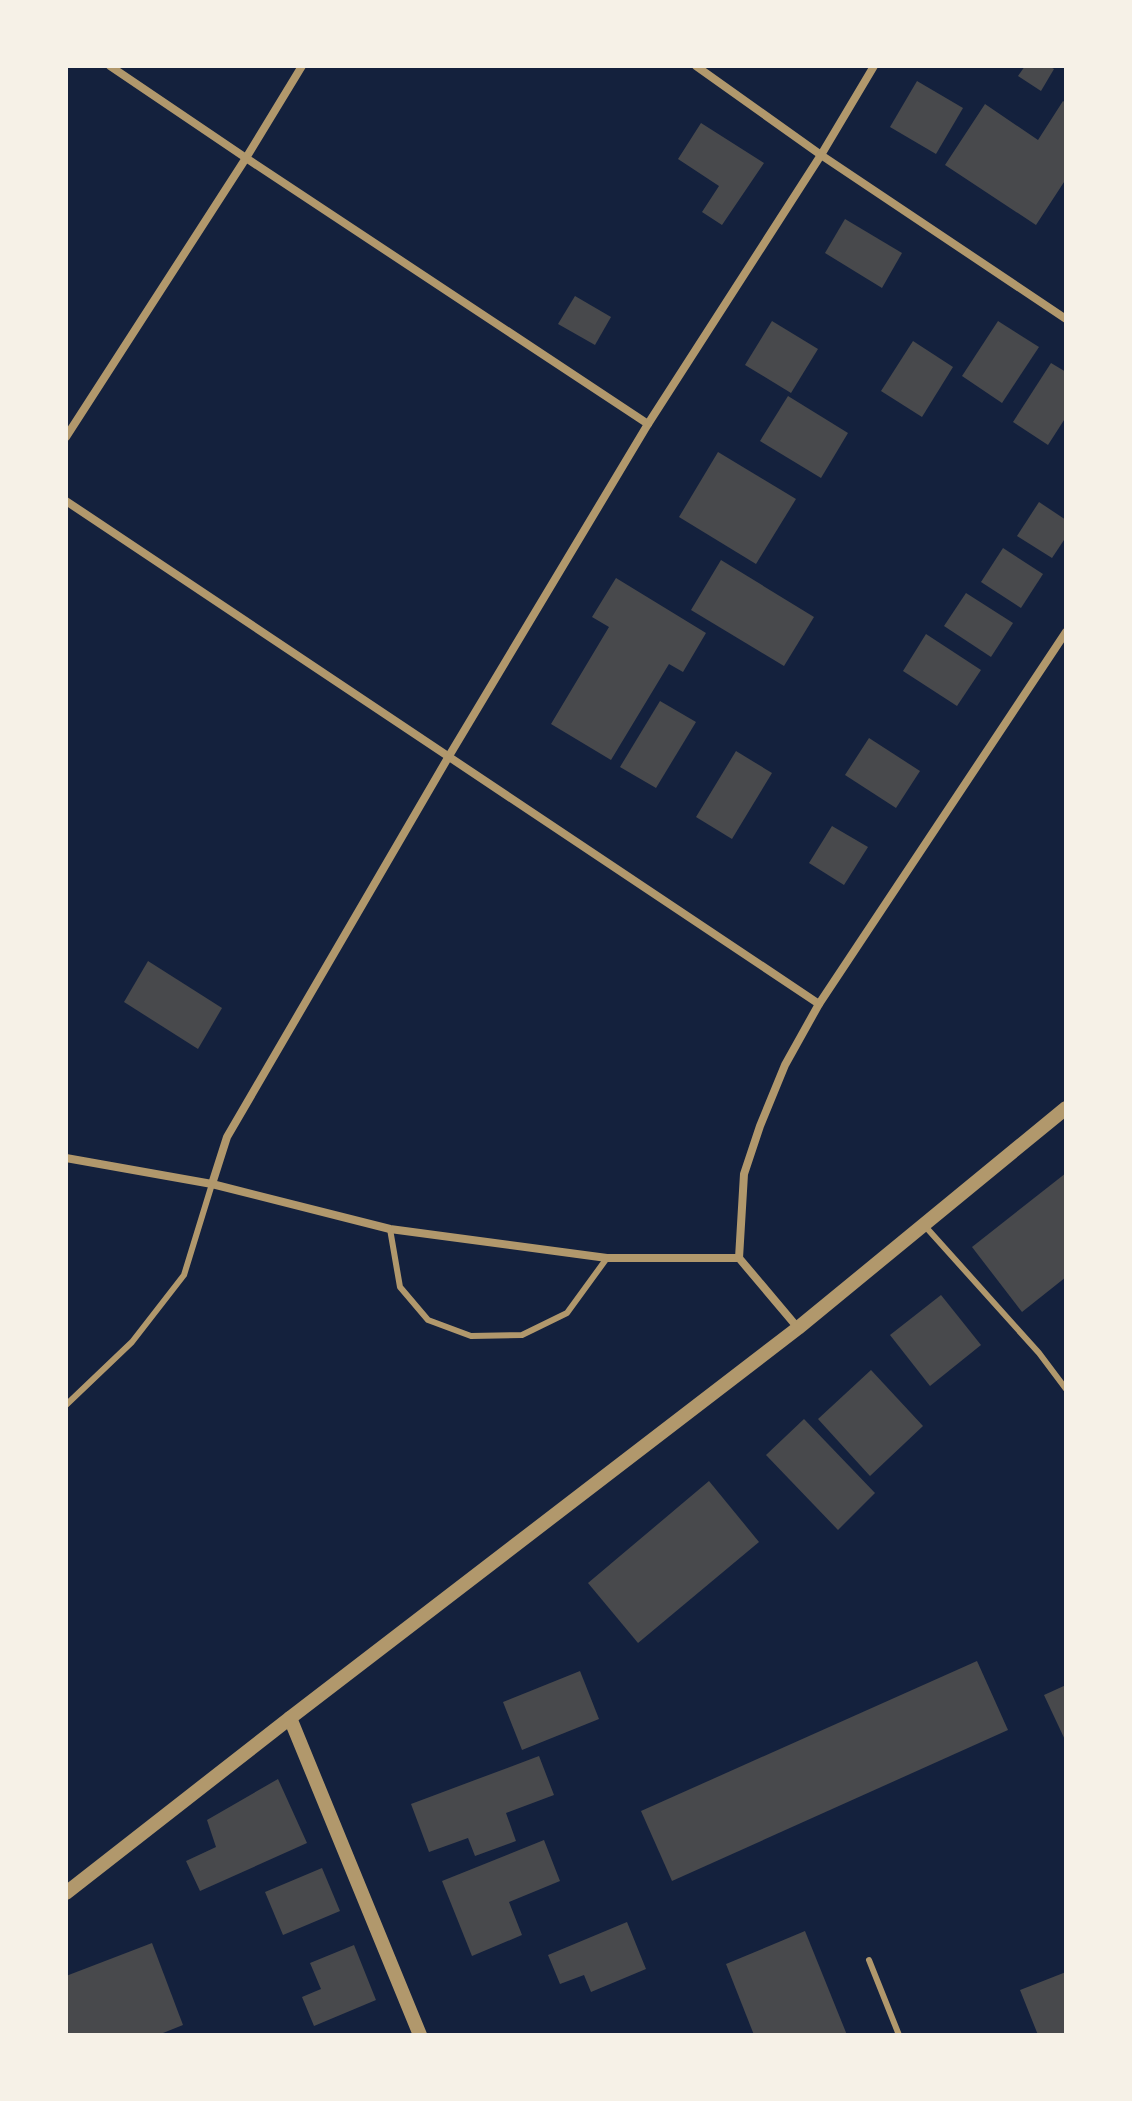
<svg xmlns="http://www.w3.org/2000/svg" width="1132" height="2101" viewBox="0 0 1132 2101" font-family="'Fira Sans',sans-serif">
	<rect width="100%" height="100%" fill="#14213d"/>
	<g fill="#48494c">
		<polygon points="1025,66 1049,66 1054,69 1041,91 1018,76"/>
		<polygon points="917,81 963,108 936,154 890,127"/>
		<polygon points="1063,101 1066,103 1066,179 1036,225 945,165 985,104 1038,140"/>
		<polygon points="701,123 764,163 722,225 702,212 719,186 678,159"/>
		<polygon points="845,219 902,253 882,288 825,253"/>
		<polygon points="575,296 611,317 595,345 558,324"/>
		<polygon points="772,321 818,349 791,393 745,365"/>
		<polygon points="998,321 1039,347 1002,403 962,376"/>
		<polygon points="913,341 953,367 922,417 881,391"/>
		<polygon points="1051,363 1066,372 1066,417 1048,445 1013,422"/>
		<polygon points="788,396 848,433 821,478 760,441"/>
		<polygon points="718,452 796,499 756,564 679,517"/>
		<polygon points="1039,502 1066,520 1066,537 1052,558 1017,536"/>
		<polygon points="1003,548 1043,574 1021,608 981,582"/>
		<polygon points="721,560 814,617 784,666 691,610"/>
		<polygon points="616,578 706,633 683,672 669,664 611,760 551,724 609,627 592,617"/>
		<polygon points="966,593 1013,623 991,657 944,626"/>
		<polygon points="926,634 981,670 957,706 903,671"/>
		<polygon points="660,701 696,722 656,788 620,767"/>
		<polygon points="869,738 920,771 896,808 845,775"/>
		<polygon points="736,751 772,773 732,839 696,817"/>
		<polygon points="832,826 868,847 844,885 809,863"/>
		<polygon points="148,961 222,1008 198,1049 124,1002"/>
		<polygon points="1066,1173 1066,1277 1022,1312 972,1247"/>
		<polygon points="941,1295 981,1345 930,1386 890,1335"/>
		<polygon points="871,1370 923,1426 870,1476 818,1419"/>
		<polygon points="804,1419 875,1493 838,1530 766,1455"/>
		<polygon points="709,1481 759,1542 638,1643 588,1583"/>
		<polygon points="977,1661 1008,1730 672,1881 641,1811"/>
		<polygon points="580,1671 599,1719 522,1750 503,1702"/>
		<polygon points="1066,1685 1066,1742 1044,1695"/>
		<polygon points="539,1756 554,1795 506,1813 516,1841 475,1856 468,1838 429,1852 411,1804"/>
		<polygon points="278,1779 307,1843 200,1891 186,1861 216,1847 207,1820"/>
		<polygon points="544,1840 560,1881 509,1902 522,1935 472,1956 442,1881"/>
		<polygon points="322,1868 340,1911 283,1935 265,1892"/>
		<polygon points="627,1922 646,1969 591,1992 584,1975 560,1984 548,1955"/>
		<polygon points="805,1931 847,2035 754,2035 726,1964"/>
		<polygon points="152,1943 183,2025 158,2035 66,2035 66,1976"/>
		<polygon points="354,1945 376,2000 314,2026 302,1997 321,1989 310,1963"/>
		<polygon points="1066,1972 1066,2035 1038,2035 1020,1990"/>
	</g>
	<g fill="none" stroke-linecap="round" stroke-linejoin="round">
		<g stroke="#b1986c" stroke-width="6">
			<polyline points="924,1225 1039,1353 1066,1389"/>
			<polyline points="390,1229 400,1287 428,1320 471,1336 522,1335 567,1313 607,1258"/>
			<polyline points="66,1405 132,1342 184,1275 212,1184"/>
			<polyline points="869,1960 899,2035"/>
		</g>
		<g stroke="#b1986c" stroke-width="8">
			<polyline points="110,66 246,158 648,424"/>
			<polyline points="696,66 821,155 1066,319"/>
			<polyline points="66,437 246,158 302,66"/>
			<polyline points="66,501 819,1004"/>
			<polyline points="66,1158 212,1184 390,1229 607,1258 739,1258 798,1328"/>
			<polyline points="212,1184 227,1137 449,756 648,424 821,155 874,66"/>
			<polyline points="739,1258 744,1174 760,1126 785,1065 819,1004 1066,632"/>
		</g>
		<g stroke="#b1986c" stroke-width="14">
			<polyline points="290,1718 420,2035"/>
			<polyline points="66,1893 290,1718 798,1328 1066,1108"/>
		</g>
	</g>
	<rect width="1132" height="2101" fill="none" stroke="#f6f1e7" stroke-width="136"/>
</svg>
